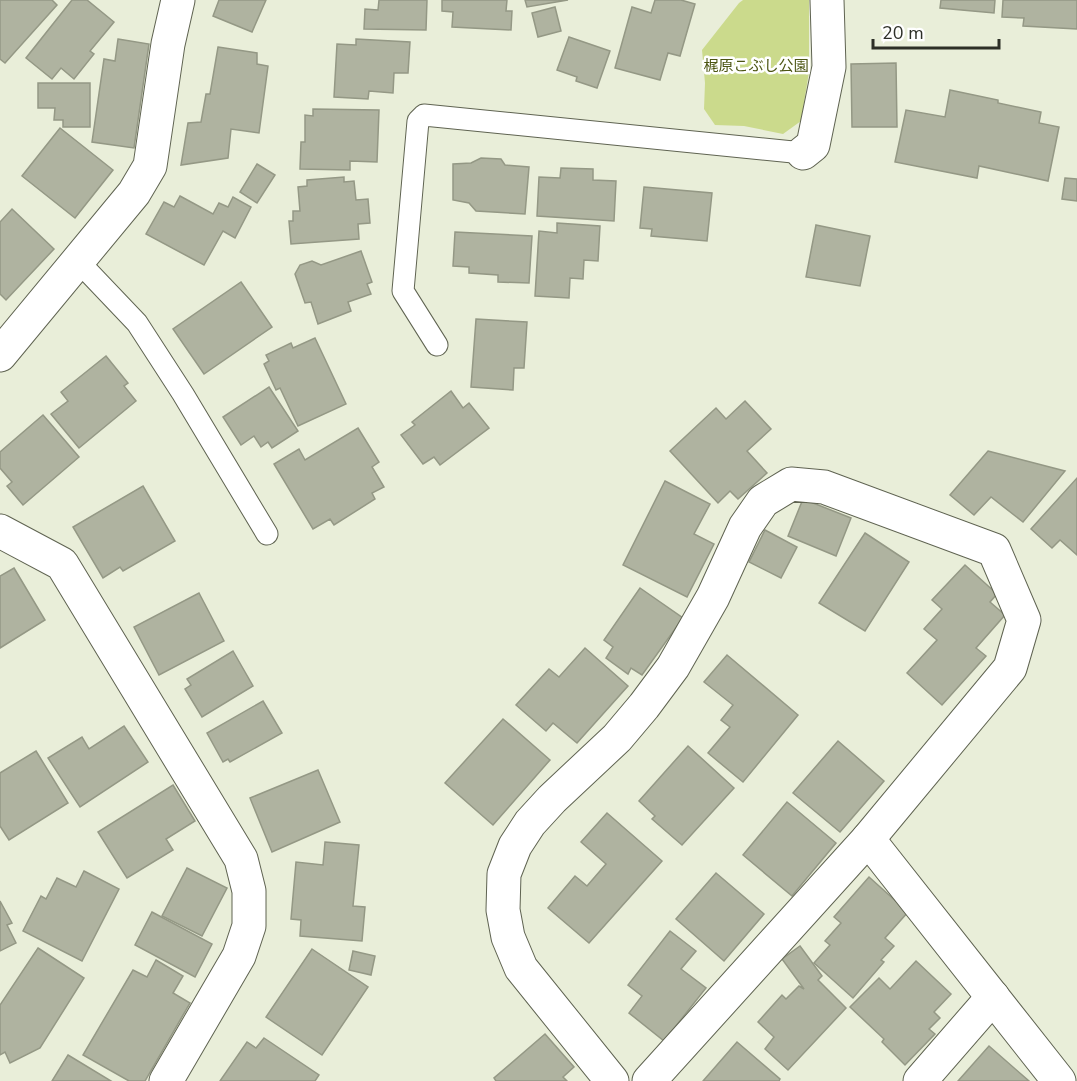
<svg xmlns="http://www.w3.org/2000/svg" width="1077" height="1081" viewBox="0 0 1077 1081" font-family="'Nunito Sans','Noto Sans JP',sans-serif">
	<rect width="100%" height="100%" fill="#e9eed9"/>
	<polygon fill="#cbda8c" points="743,0 809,0 809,72 801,121 783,134 744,126 715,125 704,109 705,83 702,50 739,3"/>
	<g fill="#afb3a0" stroke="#949885" stroke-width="1.5">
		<polygon points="0,0 52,0 57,5 5,63 0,59"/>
		<polygon points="72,0 87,0 114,22 90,51 94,54 74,79 61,68 52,79 26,58"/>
		<polygon points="219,0 266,0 252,32 213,16"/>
		<polygon points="379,0 427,0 426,30 364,29 365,9 378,10"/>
		<polygon points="442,0 507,0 506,11 512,11 511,30 452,27 453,12 442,11"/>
		<polygon points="525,0 568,0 527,7"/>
		<polygon points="655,0 681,0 695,4 680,56 668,53 660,80 615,68 632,7 651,13"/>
		<polygon points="941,0 995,0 994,13 940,8"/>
		<polygon points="1003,0 1077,0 1077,29 1023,26 1024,18 1002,17"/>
		<polygon points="555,7 561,31 538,37 532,13"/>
		<polygon points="569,37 610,51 597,88 576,81 577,77 557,70"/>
		<polygon points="118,39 149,44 134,148 92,142 104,59 115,61"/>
		<polygon points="356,39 410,42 408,73 394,73 393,93 369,91 368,99 334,97 337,44 356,45"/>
		<polygon points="218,47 257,53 257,64 268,66 259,133 231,129 228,158 181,165 188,123 201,122 206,94 210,94"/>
		<polygon points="896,63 897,127 852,127 851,64"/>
		<polygon points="38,83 90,83 90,127 63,127 63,120 54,120 55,108 38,108"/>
		<polygon points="950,90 998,100 998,103 1041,112 1039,123 1059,127 1048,181 979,166 977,178 895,162 906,110 945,117"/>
		<polygon points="313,109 379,110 377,162 350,161 350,170 300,169 301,142 305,142 305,115 313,116"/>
		<polygon points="60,128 113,170 75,218 22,176"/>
		<polygon points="481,158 501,159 505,165 529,167 525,214 476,211 469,203 453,200 453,164 471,163"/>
		<polygon points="257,164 275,175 257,203 240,192"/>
		<polygon points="561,168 593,169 593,180 616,181 614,221 537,216 539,177 560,178"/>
		<polygon points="344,177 344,182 354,181 356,200 368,199 370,223 358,224 359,239 291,244 289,221 293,221 293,211 300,211 298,187 307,186 307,180"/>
		<polygon points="1065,178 1077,179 1077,201 1062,199"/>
		<polygon points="644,187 712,193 707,241 651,236 652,229 640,228"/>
		<polygon points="180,196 213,214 219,203 228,207 233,197 251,207 235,238 223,231 204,265 146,234 164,202 174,207"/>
		<polygon points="12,209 54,249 6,300 0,294 0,222"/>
		<polygon points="557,223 600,226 598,261 584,260 583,279 570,278 569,298 535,296 539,231 557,233"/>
		<polygon points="816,225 870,236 860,286 806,277"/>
		<polygon points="455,232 532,236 529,283 498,282 498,275 469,273 469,267 453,266"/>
		<polygon points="361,251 372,282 367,284 371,294 348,302 351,311 318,324 311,302 305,303 295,274 300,265 312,261 321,265"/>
		<polygon points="241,282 272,327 204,374 173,329"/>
		<polygon points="476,319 527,322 524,368 514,368 513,390 471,387"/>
		<polygon points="315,338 346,404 298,426 280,388 276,390 264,364 269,361 266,355 291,343 293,348"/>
		<polygon points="106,356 128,383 124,386 136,401 79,448 51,414 68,401 61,392"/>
		<polygon points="269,387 298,431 272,448 268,442 261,447 254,436 241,445 223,417"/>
		<polygon points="451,391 463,408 469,403 489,428 440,465 434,457 423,464 401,435 415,425 412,422"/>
		<polygon points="745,401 771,429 747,451 767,473 738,499 730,491 718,503 670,451 716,408 726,419"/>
		<polygon points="43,415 79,457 23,505 7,486 12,482 0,468 0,452"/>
		<polygon points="358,428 379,462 372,467 384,487 372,493 375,499 334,525 330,519 313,529 274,464 299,449 305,460"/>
		<polygon points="988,451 1065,471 1023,522 991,497 974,515 950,495"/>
		<polygon points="1077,478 1077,555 1060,540 1052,548 1031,529"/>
		<polygon points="665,481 710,504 694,534 714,544 687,597 623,565"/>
		<polygon points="143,486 175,541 123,571 120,567 103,578 73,527"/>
		<polygon points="803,499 851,518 836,556 788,536"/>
		<polygon points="765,530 797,547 781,578 749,562"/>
		<polygon points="865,533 909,562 865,631 819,603"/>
		<polygon points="965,565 997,594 990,602 1005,615 976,648 986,656 942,705 907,673 937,640 924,629 942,609 932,600"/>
		<polygon points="14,568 45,620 0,648 0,576"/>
		<polygon points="640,588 683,618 642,675 631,668 628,674 606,658 613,647 604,640"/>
		<polygon points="199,593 224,641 159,675 134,627"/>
		<polygon points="585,648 628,686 577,743 553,723 546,731 516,705 549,669 559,677"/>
		<polygon points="233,651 253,686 202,717 185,689 191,685 187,679"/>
		<polygon points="727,655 798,715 743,782 708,753 730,727 721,720 733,705 704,682"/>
		<polygon points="263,701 282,733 230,762 228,759 223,762 207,733"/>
		<polygon points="503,719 550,760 493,825 445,783"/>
		<polygon points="124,726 148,762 80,807 48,758 82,737 89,749"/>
		<polygon points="838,741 884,781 840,832 793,793"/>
		<polygon points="688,746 734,788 682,845 652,819 655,816 639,801"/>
		<polygon points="36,751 68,803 9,840 0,826 0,773"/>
		<polygon points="318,770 340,822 272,852 250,798"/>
		<polygon points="173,785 195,821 166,839 173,850 127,878 98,832"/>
		<polygon points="787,802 836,843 792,896 743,855"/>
		<polygon points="607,813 662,861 589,943 548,908 575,876 587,886 606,864 581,842"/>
		<polygon points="325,842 359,845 353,906 365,907 362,941 300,936 301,920 291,919 296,862 323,865"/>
		<polygon points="187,868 227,888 202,936 162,916"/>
		<polygon points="84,871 119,889 82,961 23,931 41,896 46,899 57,878 76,887"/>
		<polygon points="716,873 764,914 724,961 676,919"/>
		<polygon points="869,877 908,912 885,938 894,946 881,960 884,962 853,998 814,963 830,945 825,941 841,923 834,917"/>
		<polygon points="0,901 12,923 7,925 16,943 0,951"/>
		<polygon points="152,912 212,944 195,977 135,945"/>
		<polygon points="670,931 696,951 681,969 706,988 664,1041 629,1013 642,996 628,985"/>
		<polygon points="800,946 822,976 818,980 846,1008 788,1070 765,1049 774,1037 758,1022 782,995 786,999 799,986 804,989 782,959"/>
		<polygon points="38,948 84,978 40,1048 10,1063 5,1052 0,1055 0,1005"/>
		<polygon points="312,949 368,987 322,1055 266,1017"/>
		<polygon points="353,951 375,956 371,975 349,970"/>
		<polygon points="156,960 183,976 173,993 190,1003 145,1081 129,1081 83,1055 133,970 147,977"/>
		<polygon points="916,961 951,994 934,1012 940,1018 929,1029 935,1034 905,1065 882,1042 884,1039 850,1007 879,978 890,989"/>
		<polygon points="545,1034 574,1067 563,1077 567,1081 496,1081 494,1078"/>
		<polygon points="264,1038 319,1075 315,1081 220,1081 247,1042 256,1048"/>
		<polygon points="737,1042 780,1079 779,1081 703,1081"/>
		<polygon points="989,1046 1029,1081 958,1081"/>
		<polygon points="68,1055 111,1081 52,1081"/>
	</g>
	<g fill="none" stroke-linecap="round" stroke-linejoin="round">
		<defs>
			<g id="service">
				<polyline points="78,261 137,323 183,394 267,534"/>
				<polyline points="437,345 403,291 418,121 424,115 803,153"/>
			</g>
			<g id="minor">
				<polyline points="803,153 813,145 829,67 827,0"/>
				<polyline points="0,355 134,193 150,166 168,44 178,0"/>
				<polyline points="0,531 62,564 241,859 249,891 249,926 239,956 166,1081"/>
				<polyline points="868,839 1059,1081"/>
				<polyline points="612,1081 521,968 508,937 503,910 504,874 515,846 530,823 552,799 617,738 644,706 673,667 713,597 745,527 763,501 791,484 824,487 994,550 1024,620 1010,668 868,839 649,1081"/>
				<polyline points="920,1081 993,997"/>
			</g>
		</defs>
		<use href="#service" stroke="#5f6351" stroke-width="23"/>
		<use href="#minor" stroke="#5f6351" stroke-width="35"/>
		<use href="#service" stroke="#fff" stroke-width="21"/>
		<use href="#minor" stroke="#fff" stroke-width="33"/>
	</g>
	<g text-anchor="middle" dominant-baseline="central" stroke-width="5" stroke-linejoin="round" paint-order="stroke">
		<g font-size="15" fill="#4c5513" stroke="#fff">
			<text x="756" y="66">梶原こぶし公園</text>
		</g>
	</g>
	<path d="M873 39v9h126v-9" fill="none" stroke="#2d2f27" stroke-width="3"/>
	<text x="882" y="39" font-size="18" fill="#2d2f27" stroke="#ffffff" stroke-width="4.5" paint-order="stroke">20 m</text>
</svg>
